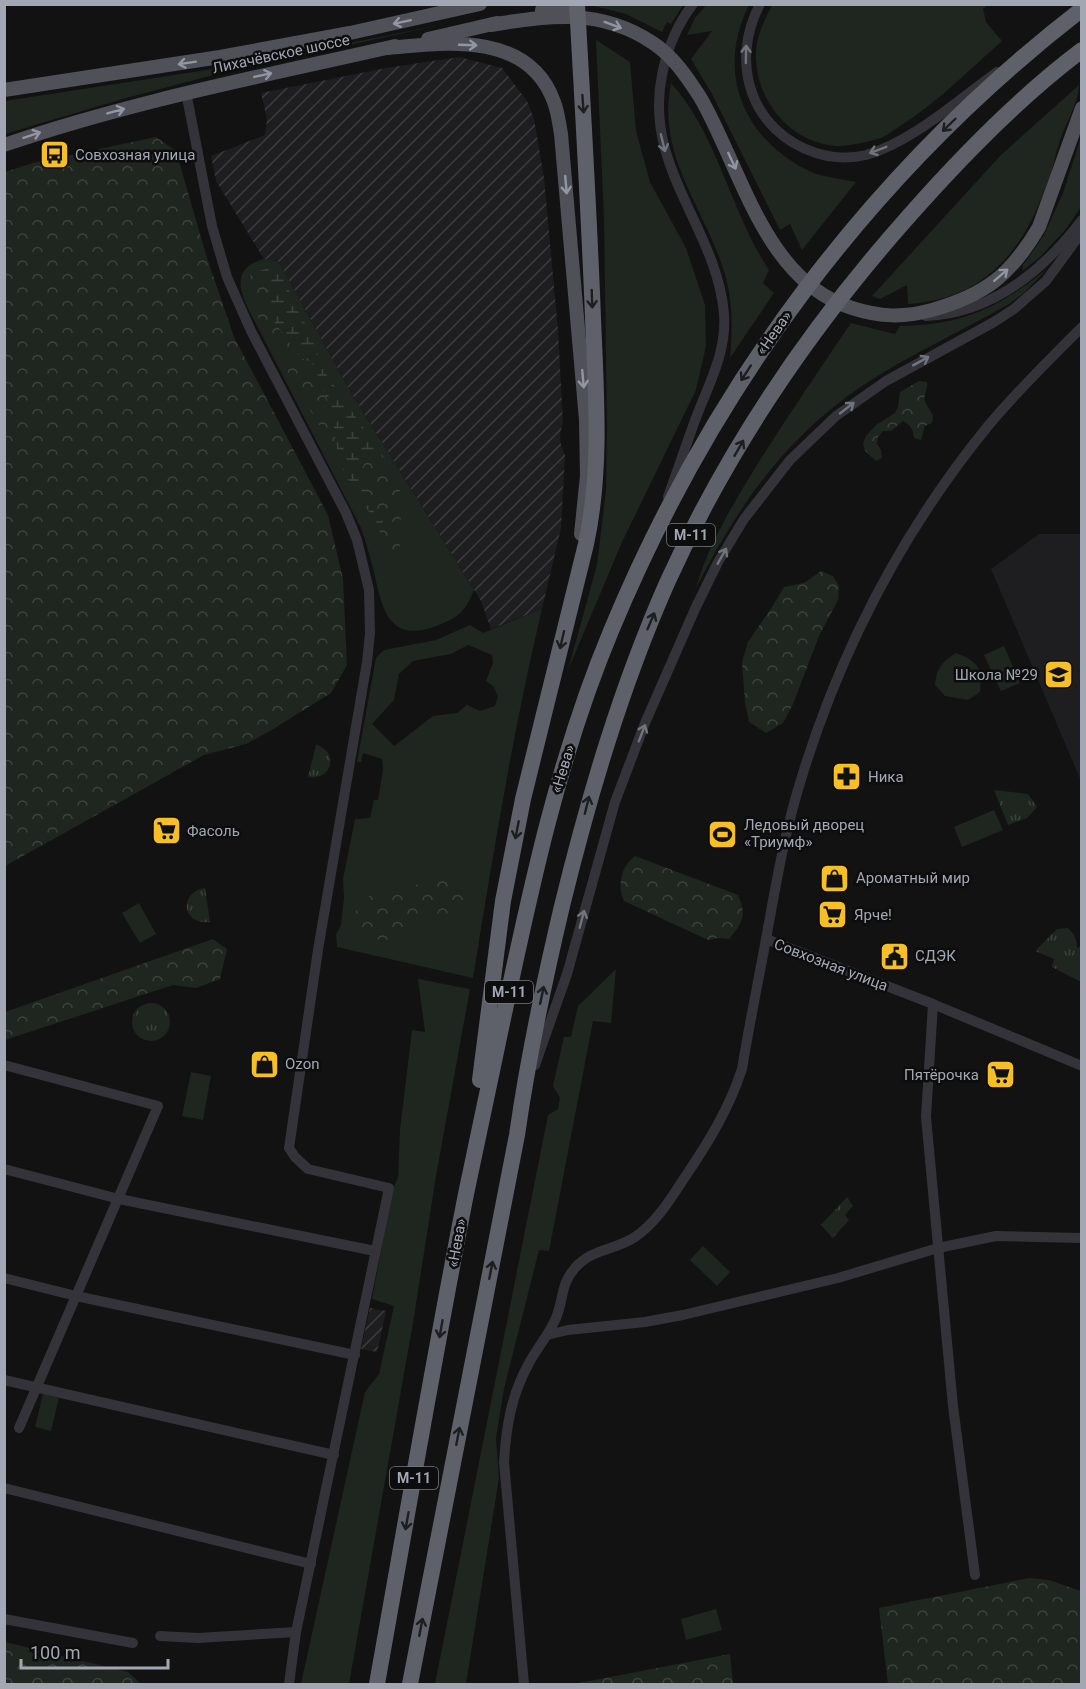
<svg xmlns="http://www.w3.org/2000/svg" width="1086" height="1689" viewBox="0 0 1086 1689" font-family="Roboto,sans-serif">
	<defs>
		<pattern id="industrial-furrows" width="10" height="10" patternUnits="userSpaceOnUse" patternTransform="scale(1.5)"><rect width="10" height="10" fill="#1e1e20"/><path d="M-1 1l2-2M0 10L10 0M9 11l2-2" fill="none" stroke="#3c3c3e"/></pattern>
		<pattern id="forest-crowns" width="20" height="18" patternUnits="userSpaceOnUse" patternTransform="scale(1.5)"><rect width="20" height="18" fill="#1e261f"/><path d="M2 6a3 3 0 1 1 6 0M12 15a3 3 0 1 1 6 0" fill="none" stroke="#3c433d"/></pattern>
		<pattern id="wetland-marsh" width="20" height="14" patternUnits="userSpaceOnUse" patternTransform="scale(1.5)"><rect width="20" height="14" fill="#1e261f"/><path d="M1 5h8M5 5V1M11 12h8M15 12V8" fill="none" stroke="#3c433d"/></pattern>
		<pattern id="park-tufts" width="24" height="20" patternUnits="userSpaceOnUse" patternTransform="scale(1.5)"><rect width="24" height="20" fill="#1e261f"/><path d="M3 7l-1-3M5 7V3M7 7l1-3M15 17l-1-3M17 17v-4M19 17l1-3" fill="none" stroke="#3c433d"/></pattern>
	</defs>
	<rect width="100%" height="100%" fill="#121213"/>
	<polygon fill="#1e1e20" points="1039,534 1081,534 1081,781 991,569"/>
	<g fill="url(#industrial-furrows)">
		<polygon points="459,57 502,68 527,101 534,119 544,178 558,331 563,422 560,434 561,446 565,455 561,528 542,609 491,629 481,601 353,396 278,261 264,259 216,181 211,156 265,135 267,119 261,93 386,68"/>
		<polygon points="370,1308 386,1311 377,1352 361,1349"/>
	</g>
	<g fill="#1e261f" fill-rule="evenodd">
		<path d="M707,4L749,5C716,71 742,137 807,170C821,177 841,179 856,182L802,250L790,224L780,230L712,94L691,59L712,31L687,35L695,18Z"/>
		<path d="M773,4L988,5L983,9L986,22L1002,41C969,70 937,103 900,126C894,130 887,136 881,138C871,141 846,147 836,146C788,142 754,98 756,51C757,35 765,18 773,4Z"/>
		<polygon points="601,5 601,4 683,5 671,24 667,22 662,32 626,14 594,6"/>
		<polygon points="445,24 221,73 126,98 5,134 5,101 239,65"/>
		<polygon points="596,40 630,62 636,131 650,182 686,248 705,305 706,346 696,390 622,542 568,670 597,565 606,490 607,423 604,219"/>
		<path d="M671,83C717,133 731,213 769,270L763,283L774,293L730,358C733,325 733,295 721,262C699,201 657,152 671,83Z"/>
		<path d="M1079,85C1080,98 1065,126 1060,140C1055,155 1053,170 1047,184C1022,253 984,299 908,304L907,285L880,299L872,296L1001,155Z"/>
		<polygon points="1081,137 1081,207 1065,230 1040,257 1022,271 1023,265 1044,235 1063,193"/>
		<path d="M264,259L278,261L353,396L474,590C465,612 458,618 436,626C388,644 382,608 374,572C370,557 366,542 361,528L253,318C240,293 229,269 264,259Z"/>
		<path d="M1048,268L1025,292L1009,304C960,332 909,355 862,386C784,439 738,506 696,588C709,543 733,504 757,465C787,417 819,370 851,323L895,334L900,326C963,325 1000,307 1048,268Z"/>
		<path d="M542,609C513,731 493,855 473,978L337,947L336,934L341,925L344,898L343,879L355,819L370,818L374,800H378L383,770L382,759L363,753L361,762H357L376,658L384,650L436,640L470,625L483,633ZM468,645L492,655L493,663L486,681L493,686L498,696L495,706L480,711L467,705L457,713L433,716L394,746L372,724L394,700L399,674L413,661L451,654Z"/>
		<polygon points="1004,646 1020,683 1001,691 984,655"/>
		<path d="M956,653C979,662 982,668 980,692L968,700L945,696L935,685C936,669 942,662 956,653Z"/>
		<polygon points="994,810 1003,830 962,847 954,827"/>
		<polygon points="139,903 156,934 140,943 122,913"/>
		<polygon points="616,969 611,1023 593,1021 549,1251 539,1250 504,1389 496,1438 499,1478 466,1684 435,1684 548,1115 558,1109 560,1098 553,1086 564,1037 571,1037 578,1006"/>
		<polygon points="418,979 470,989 436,1176 413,1323 349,1684 301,1684 365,1392 379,1374 394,1306 372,1299 392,1192 398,1177 400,1130 412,1030 425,1032"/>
		<polygon points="191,1072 211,1076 203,1120 182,1116"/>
		<polygon points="703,1246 730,1272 717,1286 690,1260"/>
		<polygon points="43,1394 59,1398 51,1431 35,1427"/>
		<polygon points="716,1609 722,1630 686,1640 681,1619"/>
	</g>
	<g fill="url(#forest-crowns)">
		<polygon points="156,137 176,151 207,258 234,337 328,515 343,579 347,665 331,693 270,731 246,744 204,755 5,866 5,172 33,163"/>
		<polygon points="253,273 267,289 284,334 294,350 301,358 311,362 316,370 322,389 331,407 338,456 290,377 280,351 262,326 254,308 247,279"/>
		<path d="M919,381L927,382C928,389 923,396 925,402C927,407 931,411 933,416L932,423L925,426L921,440L914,438C913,429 911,425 903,421L891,431H883L878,437L877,444L881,450L882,458L876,461L865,451L863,443L866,436L876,425L895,413L898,407L900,392Z"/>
		<path d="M372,456H381L385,459L403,490L398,492V502L401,521L395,529C400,544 404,552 394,566L384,547L378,526L383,522C375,500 345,477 372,456Z"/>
		<polygon points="821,571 833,576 839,586 838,600 819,636 793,704 783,723 766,733 749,722 745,702 742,662 748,642 772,607 784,587 804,583"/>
		<path d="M635,856L738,895C747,916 743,922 729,939L718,938L708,940L624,901C617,886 621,866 635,856Z"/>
		<polygon points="430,877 450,878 462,889 467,903 460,916 430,918 418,926 408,937 393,940 362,939 353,928 354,914 362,901 374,893 389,890 404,892"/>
		<polygon points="213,939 227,949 220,979 196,988 173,985 5,1040 5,1012"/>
		<polygon points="1029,1578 1049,1580 1081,1591 1081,1684 888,1684 879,1608"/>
		<polygon points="5,1642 128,1672 141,1684 5,1684"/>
		<polygon points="730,1654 733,1684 574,1684"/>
	</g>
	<path fill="url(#wetland-marsh)" d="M278,265L299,313L315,341L319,362L324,371L385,459C381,456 376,455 371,457C344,468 378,508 383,522L378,526L345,475L338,456L331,407L322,389L316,370L311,362L301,358L272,319L267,289L253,273Z"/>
	<g fill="url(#park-tufts)">
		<path d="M316,745C340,752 332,781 308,777Z"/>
		<polygon points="994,790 1028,794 1037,807 1027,818 1008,825"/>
		<path d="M205,888L210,922C183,926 177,893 205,888Z"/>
		<path d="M1068,928C1074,934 1077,939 1077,948L1081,946V982L1052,967L1054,959L1035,951L1057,929Z"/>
		<circle cx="151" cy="1022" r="19"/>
		<polygon points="847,1197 853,1206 845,1215 849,1220 833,1238 821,1225"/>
	</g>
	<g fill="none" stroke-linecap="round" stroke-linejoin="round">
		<g stroke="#333339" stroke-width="10">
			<path d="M760,4C729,63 751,132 816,153C831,158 850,159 866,155C912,142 958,100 997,72"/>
			<polyline points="186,92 212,226 227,277 251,331 346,513 357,540 369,590 370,633 367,662 318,950 289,1148 295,1157 308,1169 389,1188 296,1632 289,1684"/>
			<path d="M926,316C992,313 1043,271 1082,220"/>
			<path d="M668,497C677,472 685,448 694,423C707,387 727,354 724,314C717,228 643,168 662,75C667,49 677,25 693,4"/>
			<polyline points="766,939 933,1004 1082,1066"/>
			<polyline points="933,1004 926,1117 953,1406 975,1575"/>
			<polyline points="4,1065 158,1106 19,1428"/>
			<polyline points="535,1065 567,974 615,802 645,723 695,609 718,562 744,519 790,460 836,416 886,381 994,322 1014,309 1046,281 1082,232"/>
			<polyline points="4,1169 119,1199 375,1251"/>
			<polyline points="4,1278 76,1296 355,1355"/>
			<polyline points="547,1335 568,1330 645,1322 683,1315 838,1278 938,1248 996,1236 1082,1238"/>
			<polyline points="4,1380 334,1455"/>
			<polyline points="4,1488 311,1564"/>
			<polyline points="4,1619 133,1643"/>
			<polyline points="160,1636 198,1638 296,1632"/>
			<path d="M524,1684L504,1462C506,1428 511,1396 528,1365C536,1349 549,1335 556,1318C564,1299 560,1285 575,1268C591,1249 616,1250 635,1237C657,1222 671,1198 685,1177C708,1143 729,1109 742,1069C749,1026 758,983 766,939C775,890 783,841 797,793C836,659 900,534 988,426C1017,391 1050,359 1082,327"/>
		</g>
		<g stroke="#4f5058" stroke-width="14">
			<polyline points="542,10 567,4"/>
			<path d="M491,25C548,15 601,8 653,43C673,56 687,77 700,97C741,167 764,281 852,308C880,317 903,318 932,310C985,295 1011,275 1039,227L1082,108"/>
			<polyline points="428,39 497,23"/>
			<path d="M388,48C447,42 529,32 554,102C558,112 559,123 561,134L586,420L587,476L581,534"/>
			<polyline points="4,90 220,57 350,33 480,4"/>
			<path d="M4,145C132,101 264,76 395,46"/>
		</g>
		<g stroke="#5f616a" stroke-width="16">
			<path d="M480,1080L503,901L523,799L586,544C602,470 596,394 593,318C589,213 583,109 577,4"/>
			<path d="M377,1684C406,1521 434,1357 466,1194C476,1145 487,1096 497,1047C527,906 555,765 611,631C713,385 871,172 1082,9"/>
			<path d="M410,1684L517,1135C528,1058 544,982 562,906C589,796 621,687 667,583C727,450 812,325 909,216C961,157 1018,98 1082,50"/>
		</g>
	</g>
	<defs><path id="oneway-shaft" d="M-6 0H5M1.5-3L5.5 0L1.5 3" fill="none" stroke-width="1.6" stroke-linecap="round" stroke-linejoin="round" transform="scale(1.5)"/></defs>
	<g stroke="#9296a2">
		<use href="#oneway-shaft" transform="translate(402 22) rotate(168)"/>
		<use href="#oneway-shaft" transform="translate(613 25) rotate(20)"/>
		<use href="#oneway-shaft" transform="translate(468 45) rotate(2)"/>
		<use href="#oneway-shaft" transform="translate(187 63) rotate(171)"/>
		<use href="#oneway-shaft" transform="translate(263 75) rotate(-12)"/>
		<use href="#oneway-shaft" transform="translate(116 111) rotate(-15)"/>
		<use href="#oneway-shaft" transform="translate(32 135) rotate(-19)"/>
		<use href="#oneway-shaft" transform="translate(732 161) rotate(65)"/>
		<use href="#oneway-shaft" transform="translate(566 185) rotate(85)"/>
		<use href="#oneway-shaft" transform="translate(1001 275) rotate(-41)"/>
		<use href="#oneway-shaft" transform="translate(583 379) rotate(85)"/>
	</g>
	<g stroke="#71737d">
		<use href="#oneway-shaft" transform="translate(746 54) rotate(-89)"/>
		<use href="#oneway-shaft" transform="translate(663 143) rotate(76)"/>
		<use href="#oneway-shaft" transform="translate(878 150) rotate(159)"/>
		<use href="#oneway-shaft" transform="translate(921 361) rotate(-29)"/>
		<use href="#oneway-shaft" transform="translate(847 408) rotate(-38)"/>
		<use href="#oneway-shaft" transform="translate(722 556) rotate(-60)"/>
		<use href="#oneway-shaft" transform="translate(642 733) rotate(-69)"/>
		<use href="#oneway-shaft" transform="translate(582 919) rotate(-75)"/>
	</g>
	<g stroke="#1d1e20">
		<use href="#oneway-shaft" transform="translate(583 104) rotate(86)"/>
		<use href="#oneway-shaft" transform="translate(949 125) rotate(136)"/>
		<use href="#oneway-shaft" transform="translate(592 299) rotate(88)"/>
		<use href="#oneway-shaft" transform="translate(746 373) rotate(123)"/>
		<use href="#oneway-shaft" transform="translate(739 448) rotate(-60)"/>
		<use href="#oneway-shaft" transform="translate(651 621) rotate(-67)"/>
		<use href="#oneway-shaft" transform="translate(562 640) rotate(103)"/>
		<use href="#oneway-shaft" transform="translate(587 805) rotate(-76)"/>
		<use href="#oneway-shaft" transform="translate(517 830) rotate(101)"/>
		<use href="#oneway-shaft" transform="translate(542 995) rotate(-78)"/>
		<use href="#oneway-shaft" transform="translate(491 1270) rotate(-79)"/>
		<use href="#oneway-shaft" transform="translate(441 1329) rotate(100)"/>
		<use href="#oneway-shaft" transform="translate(458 1436) rotate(-79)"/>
		<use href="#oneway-shaft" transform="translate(407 1521) rotate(100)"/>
		<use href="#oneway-shaft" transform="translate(421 1627) rotate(-79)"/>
	</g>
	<defs>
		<symbol id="bus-square" viewBox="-11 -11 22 22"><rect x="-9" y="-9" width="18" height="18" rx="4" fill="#f6be27" stroke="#0d0d0e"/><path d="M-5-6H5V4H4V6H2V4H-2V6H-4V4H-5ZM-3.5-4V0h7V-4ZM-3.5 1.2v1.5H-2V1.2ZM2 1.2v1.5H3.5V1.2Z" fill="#111"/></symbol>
		<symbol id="school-square" viewBox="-11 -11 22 22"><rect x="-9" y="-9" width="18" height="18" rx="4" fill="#f6be27" stroke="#0d0d0e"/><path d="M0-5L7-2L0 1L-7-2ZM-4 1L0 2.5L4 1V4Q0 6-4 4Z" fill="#111"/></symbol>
		<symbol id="pharmacy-square" viewBox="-11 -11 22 22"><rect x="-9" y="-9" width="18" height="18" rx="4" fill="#f6be27" stroke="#0d0d0e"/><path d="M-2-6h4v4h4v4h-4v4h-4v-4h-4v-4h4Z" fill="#111"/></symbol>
		<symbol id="supermarket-square" viewBox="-11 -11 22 22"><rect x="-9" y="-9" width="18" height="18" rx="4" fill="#f6be27" stroke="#0d0d0e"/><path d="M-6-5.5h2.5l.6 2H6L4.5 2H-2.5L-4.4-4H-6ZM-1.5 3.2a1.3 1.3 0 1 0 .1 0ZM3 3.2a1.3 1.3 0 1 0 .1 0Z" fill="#111"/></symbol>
		<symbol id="stadium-square" viewBox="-11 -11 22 22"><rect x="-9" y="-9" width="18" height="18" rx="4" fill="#f6be27" stroke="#0d0d0e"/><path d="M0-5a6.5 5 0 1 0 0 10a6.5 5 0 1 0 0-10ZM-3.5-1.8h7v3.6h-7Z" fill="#111"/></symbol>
		<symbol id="shop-square" viewBox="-11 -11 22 22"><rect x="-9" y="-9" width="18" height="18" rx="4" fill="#f6be27" stroke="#0d0d0e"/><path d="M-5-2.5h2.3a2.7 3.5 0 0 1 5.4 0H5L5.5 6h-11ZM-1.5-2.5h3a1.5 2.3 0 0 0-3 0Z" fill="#111"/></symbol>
		<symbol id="civic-square" viewBox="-11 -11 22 22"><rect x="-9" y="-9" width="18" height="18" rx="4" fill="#f6be27" stroke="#0d0d0e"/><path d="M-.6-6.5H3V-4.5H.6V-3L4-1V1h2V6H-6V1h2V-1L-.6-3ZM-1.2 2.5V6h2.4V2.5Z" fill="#111"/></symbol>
	</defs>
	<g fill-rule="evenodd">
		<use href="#bus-square" x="38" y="138" width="33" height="33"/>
		<use href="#school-square" x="1042" y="658" width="33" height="33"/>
		<use href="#pharmacy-square" x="830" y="760" width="33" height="33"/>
		<use href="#supermarket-square" x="150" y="814" width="33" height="33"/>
		<use href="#stadium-square" x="706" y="818" width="33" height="33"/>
		<use href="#shop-square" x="818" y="862" width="33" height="33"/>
		<use href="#supermarket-square" x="816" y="898" width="33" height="33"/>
		<use href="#civic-square" x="878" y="940" width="33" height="33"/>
		<use href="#shop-square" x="248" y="1048" width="33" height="33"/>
		<use href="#supermarket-square" x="984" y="1058" width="33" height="33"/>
	</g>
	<g text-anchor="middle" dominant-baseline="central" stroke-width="5" stroke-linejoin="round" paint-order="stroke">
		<g fill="#0d0d0e" stroke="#767982" stroke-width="1.5">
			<rect x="667" y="524" width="48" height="22" rx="4.5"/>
			<rect x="485" y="981" width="48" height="22" rx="4.5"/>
			<rect x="390" y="1467" width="48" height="22" rx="4.5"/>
		</g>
		<g font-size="14" font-weight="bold" fill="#a3a7b4">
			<text x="691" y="535">М-11</text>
			<text x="509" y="992">М-11</text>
			<text x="414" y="1478">М-11</text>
		</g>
		<g font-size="15" fill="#a3a7b4" stroke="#0d0d0e">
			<text transform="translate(281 54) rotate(-12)">Лихачёвское шоссе</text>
			<text transform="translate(774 333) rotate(-55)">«Нева»</text>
			<text transform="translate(563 769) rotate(-73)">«Нева»</text>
			<text transform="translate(831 965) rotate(21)">Совхозная улица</text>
			<text transform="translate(457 1243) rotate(-80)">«Нева»</text>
		</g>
		<g font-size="15" fill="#a3a7b4" stroke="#0d0d0e" text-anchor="start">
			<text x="75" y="155">Совхозная улица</text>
			<text x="1038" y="675" text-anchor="end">Школа №29</text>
			<text x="868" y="777">Ника</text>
			<text x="744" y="825">Ледовый дворец<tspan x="744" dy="17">«Триумф»</tspan></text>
			<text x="187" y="831">Фасоль</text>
			<text x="856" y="878">Ароматный мир</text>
			<text x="854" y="915">Ярче!</text>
			<text x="915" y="956">СДЭК</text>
			<text x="285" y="1064">Ozon</text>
			<text x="979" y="1075" text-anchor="end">Пятёрочка</text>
		</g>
	</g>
	<rect width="1086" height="1689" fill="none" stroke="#a3a7b4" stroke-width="12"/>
	<path d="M21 1659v9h147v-9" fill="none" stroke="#a3a7b4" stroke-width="3"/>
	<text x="30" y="1659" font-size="18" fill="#a3a7b4" stroke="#0d0d0e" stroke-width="4.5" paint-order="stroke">100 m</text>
</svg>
